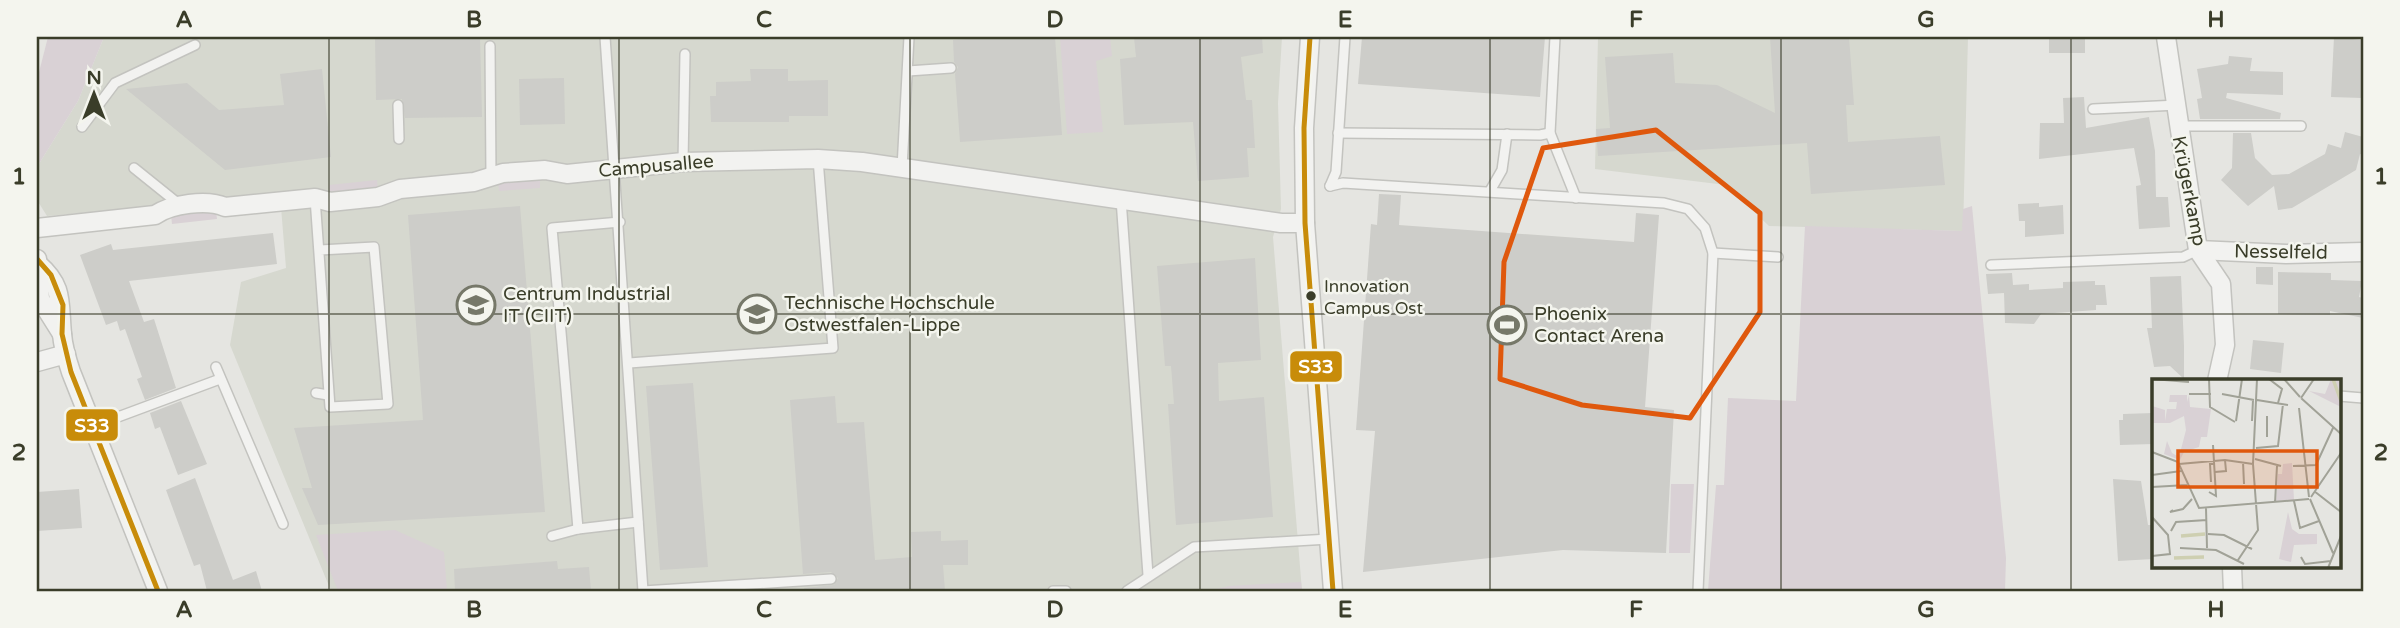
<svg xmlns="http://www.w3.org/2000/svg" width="2400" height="628" viewBox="0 0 2400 628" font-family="'Varela Round',sans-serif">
	<rect width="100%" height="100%" fill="#e5e5e1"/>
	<g fill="#d6d8cf">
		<polygon points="104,37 1282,37 1278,103 1281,209 1273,237 1302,591 331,591 230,345 241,282 286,268 280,195 47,216 37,200 37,167 78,101"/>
		<polygon points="1598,37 1968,37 1963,231 1769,226 1726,185 1595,169"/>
	</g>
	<g fill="#d9d1d5">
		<polygon points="48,37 104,37 78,101 37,167 37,80"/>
		<polygon points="1060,37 1110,37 1112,56 1096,61 1103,132 1067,134"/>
		<polygon points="540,177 540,188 499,191 498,181"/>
		<polygon points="377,180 378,190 330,195 329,185"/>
		<polygon points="1972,206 2006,558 2005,591 1708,591 1716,485 1724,485 1728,398 1796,401 1805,226 1962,231 1963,209"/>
		<polygon points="216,211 217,219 172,224 171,215"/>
		<polygon points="1671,484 1694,484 1690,553 1669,553"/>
		<polygon points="395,530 444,552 447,591 338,591 316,535"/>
		<polygon points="1301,582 1302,591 1207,591 1229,586"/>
	</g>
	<g fill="#cdcdc9">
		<polygon points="375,37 480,37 482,117 405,118 402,99 376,100"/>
		<polygon points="992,37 1055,37 1062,135 960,142 955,74 958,67 954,62 953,40"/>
		<polygon points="1134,37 1262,37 1263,53 1241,57 1246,100 1252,100 1255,148 1247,148 1249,177 1198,181 1193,122 1124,125 1120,59 1136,57"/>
		<polygon points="1362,37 1545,37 1540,97 1358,84"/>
		<polygon points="1770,37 1849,37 1854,105 1846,105 1848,142 1940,136 1945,185 1811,194 1807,143 1598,156 1596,129 1610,128 1605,57 1673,53 1675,83 1717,85 1775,113"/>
		<rect x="2049" y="37" width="36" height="16"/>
		<polygon points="2334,37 2363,40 2362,98 2331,97"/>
		<polygon points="2229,56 2252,58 2250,71 2283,72 2283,95 2227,93 2226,98 2281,113 2280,119 2200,119 2197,99 2202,98 2197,69 2228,64"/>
		<polygon points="322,69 331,157 225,170 126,89 187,83 219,110 284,105 280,74"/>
		<polygon points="750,69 788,69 788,81 828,80 828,116 789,116 789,122 711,122 710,96 716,96 716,82 751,81"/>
		<polygon points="564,78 565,124 520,125 519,79"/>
		<polygon points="2084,97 2086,128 2149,117 2155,151 2156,197 2168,197 2170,227 2139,229 2136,186 2141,185 2134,148 2039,159 2040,123 2064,123 2063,98"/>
		<polygon points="2345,132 2363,137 2363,155 2360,154 2356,170 2292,208 2278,210 2274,186 2248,206 2221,180 2232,168 2233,133 2251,133 2255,158 2272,175 2289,174 2325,154 2328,144 2341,148"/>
		<polygon points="1379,194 1401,195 1399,225 1634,242 1636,213 1659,215 1645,407 1674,410 1666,553 1563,550 1363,572 1375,431 1356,430 1371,224 1377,225"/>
		<polygon points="2039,203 2039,207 2063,205 2064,234 2025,237 2025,221 2019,221 2018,204"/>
		<polygon points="520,206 545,512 318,525 302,488 312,488 294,428 423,420 408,215"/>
		<polygon points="273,233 277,264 129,281 144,322 154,319 176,388 145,400 137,379 142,377 125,329 120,331 117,321 106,325 80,255 111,244 113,250"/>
		<polygon points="1255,258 1261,360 1218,363 1219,401 1264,397 1273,517 1176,525 1168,404 1174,404 1171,366 1165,366 1157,266"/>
		<polygon points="2256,267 2273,267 2273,285 2256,284"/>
		<polygon points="2278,272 2331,273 2331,280 2362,281 2359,297 2363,298 2363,318 2330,311 2330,315 2278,314"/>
		<polygon points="2012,273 2013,285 2029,284 2029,290 2063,288 2063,282 2095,281 2095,285 2105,285 2107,305 2096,305 2096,310 2041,314 2034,324 2005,323 2004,293 1988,294 1986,274"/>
		<polygon points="2181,276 2184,346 2184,379 2170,366 2154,367 2147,328 2152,328 2150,277"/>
		<polygon points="2253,340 2284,343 2281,373 2250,369"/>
		<polygon points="693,383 708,567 660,570 646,386"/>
		<polygon points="835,396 837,423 864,422 875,560 912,557 911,532 941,531 941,541 968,540 968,565 943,565 945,591 805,591 804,588 834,585 838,578 831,572 803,574 790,400"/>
		<polygon points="181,401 207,464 178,475 160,427 155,429 150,413"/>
		<polygon points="2153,413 2153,444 2120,445 2119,420 2123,420 2123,414"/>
		<polygon points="195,478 233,580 256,571 262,591 207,591 200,564 194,566 166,490"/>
		<polygon points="2113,479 2141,481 2148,525 2153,525 2153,559 2118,561"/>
		<polygon points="79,489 82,528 37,531 37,492"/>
		<polygon points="557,561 558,569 589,567 591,591 455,591 454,569"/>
	</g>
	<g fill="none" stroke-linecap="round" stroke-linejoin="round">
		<defs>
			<g id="service">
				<polyline points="605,37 643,591"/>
				<polyline points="1555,37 1550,133 1576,198"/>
				<polyline points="490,46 491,177"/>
				<polyline points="908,71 951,68"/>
				<polyline points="398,105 399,139"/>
				<polyline points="2093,109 2178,105"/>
				<polyline points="2179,126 2301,126"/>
				<polyline points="82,127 115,83 195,45"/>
				<polyline points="1338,133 1540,135 1550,133"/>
				<polyline points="683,162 685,54"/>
				<polyline points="134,168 180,205"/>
				<polyline points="902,168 909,37"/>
				<polyline points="1330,186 1343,183 1664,203 1688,209 1705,228 1713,253 1698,591"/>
				<polyline points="1330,186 1336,172 1345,37"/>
				<polyline points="1490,191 1502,170 1507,134"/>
				<polyline points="315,198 330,407 388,404 374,247 320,250"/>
				<polyline points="1121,199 1148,575"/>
				<polyline points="1713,253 1778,257"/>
				<polyline points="1991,265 2183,257 2198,250"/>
				<polyline points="629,363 833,348 818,159"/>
				<polyline points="216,367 283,524"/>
				<polyline points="316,393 328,395"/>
				<polyline points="2339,396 2363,398"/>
				<polyline points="91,427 220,379"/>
				<polyline points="578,529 552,228 620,222"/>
				<polyline points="552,536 578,529 638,522"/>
				<polyline points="643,591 831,579"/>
				<polyline points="1053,591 1066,591"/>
				<polyline points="1127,591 1194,547 1329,539"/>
			</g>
			<g id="minor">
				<polyline points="1310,37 1304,128 1305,223 1333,591"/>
				<polyline points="2166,37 2198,250 2221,284 2225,345 2217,381"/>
				<path d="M37,228L155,215C171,204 207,199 225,207L315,198L330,202L378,197L400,189L474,182L503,173L545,170L567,174L683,162L818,159L862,162L1281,223H1305"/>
				<polyline points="2198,250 2286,254 2363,252"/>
				<polyline points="37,259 40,299 62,334"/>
				<path d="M38,264C64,286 59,303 62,334C63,347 67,360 71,372L158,591"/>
				<polyline points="37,362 66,354"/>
				<polyline points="2232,567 2233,591"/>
			</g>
		</defs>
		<use href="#service" stroke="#c3c3bf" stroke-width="12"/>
		<use href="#minor" stroke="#c3c3bf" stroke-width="21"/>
		<use href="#service" stroke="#f2f2f0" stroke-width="9"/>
		<use href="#minor" stroke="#f2f2f0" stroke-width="18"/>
		<defs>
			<g id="bus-1">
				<polyline points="1310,37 1304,128 1305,223 1333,591"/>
				<polyline points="37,259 51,275 63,305 62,334 71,372 158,591"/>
			</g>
		</defs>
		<use href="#bus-1" stroke="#f4f5ee" stroke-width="10"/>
		<use href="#bus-1" stroke="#c88c0a" stroke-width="5"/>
	</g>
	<path fill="none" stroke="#df580d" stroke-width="5" stroke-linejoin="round" d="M1656,130L1760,213V312L1690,418L1582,405L1500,379L1504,262L1543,148Z"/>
	<path fill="none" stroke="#3a3d29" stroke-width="2" stroke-opacity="0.55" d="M329,37V591M619,37V591M910,37V591M1200,37V591M1490,37V591M1781,37V591M2071,37V591M37,314H2363"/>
	<defs>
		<symbol id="university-ring" viewBox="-11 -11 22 22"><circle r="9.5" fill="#f4f5ee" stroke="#767869" stroke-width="1.5"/><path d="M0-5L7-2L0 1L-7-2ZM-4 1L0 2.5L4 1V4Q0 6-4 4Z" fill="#767869"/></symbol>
		<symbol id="stadium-ring" viewBox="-11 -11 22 22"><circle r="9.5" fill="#f4f5ee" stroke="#767869" stroke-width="1.5"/><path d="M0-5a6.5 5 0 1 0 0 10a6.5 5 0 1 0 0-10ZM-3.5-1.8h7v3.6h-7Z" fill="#767869"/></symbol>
	</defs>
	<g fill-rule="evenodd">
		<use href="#university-ring" x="454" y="283" width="44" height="44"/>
		<use href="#university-ring" x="735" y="292" width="44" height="44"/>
		<use href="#stadium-ring" x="1485" y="303" width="44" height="44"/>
	</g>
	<circle fill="#3a3d29" stroke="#f4f5ee" stroke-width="2.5" cx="1311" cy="296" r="6"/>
	<g text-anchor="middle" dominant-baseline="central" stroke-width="5" stroke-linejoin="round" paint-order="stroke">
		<g font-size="17" fill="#3a3d29" stroke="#f4f5ee" text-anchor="start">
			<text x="1324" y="286">Innovation<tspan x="1324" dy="22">Campus Ost</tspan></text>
		</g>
		<g font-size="19" fill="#3a3d29" stroke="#f4f5ee">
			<text transform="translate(656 166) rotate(-5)">Campusallee</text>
			<text transform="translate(2189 191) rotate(79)">Krügerkamp</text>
			<text transform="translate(2281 252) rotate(1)">Nesselfeld</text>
		</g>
		<g font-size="19" fill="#3a3d29" stroke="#f4f5ee" text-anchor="start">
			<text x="503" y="294">Centrum Industrial<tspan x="503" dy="22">IT (CIIT)</tspan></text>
			<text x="784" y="303">Technische Hochschule<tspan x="784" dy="22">Ostwestfalen-Lippe</tspan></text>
			<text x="1534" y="314">Phoenix<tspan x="1534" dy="22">Contact Arena</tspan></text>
		</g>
	</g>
	<g transform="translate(2152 379)">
		<rect width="189" height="189" fill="#e5e5e1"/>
		<path d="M179,0H187L189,6V28L157,12L173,15ZM18,16H35V23L37,16L38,28L59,30L55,58H49L47,68L32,73L28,81L12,75L15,62L20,74L27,78L34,51L32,37L18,44H1L0,27L13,31V42L15,30H24L25,23H17ZM140,84L142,121L124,122L126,95H130L131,85ZM136,133L140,150L147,155H165V165L142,166L139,183L127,180Z" fill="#d9d1d5"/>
		<path fill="none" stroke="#cecfb1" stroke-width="3.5" d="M181,0L189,22M29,157L53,155M22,179L52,178"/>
		<path fill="none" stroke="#a1a297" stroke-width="2" d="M0,0L37,3M57,0L58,28L83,43M117,0L130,10L126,24M132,0L148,18M37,15H59M70,15L102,21M149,19L189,55M149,19L162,0M105,21L136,26M147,29L157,118M115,37V58M84,42L90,0M100,42L101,21M104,69L126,67L131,25M0,73L26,83L47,129L157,120M103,80L129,87M91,83L92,105M27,85L73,81L101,85M141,87L164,86L181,49M63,93L74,92L73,81M0,96L29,92M59,103L58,85H62M0,108L35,106M162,112L189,133M57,113L64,117L61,66M159,118L189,74M158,120L181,174M142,122L148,149L167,142M123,124L125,87M54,129L55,169M21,131L18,133L31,130L40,120M0,138L16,156L18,175L0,177M19,152L24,143L55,141M56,155L72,156L100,170M28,169L64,171L92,185M149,178L153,185L179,182M86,181L106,151L101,85L105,0M176,189L189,157"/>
		<path fill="#df580d" fill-opacity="0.15" stroke="#df580d" stroke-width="3.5" d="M26,72H165V108H26Z"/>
		<rect width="189" height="189" fill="none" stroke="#3a3d29" stroke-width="3.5"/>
	</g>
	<g stroke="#f4f5ee" stroke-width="2.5">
		<rect x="1289" y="350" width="54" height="33" rx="7" fill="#c88c0a"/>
		<rect x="65" y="408" width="54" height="34" rx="7" fill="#c88c0a"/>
	</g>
	<g font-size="19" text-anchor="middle" font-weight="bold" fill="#fff">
		<text x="1316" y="373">S33</text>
		<text x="92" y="432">S33</text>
	</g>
	<rect width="2400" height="628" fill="none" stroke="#f4f5ee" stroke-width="77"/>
	<g transform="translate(94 94)" stroke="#f4f5ee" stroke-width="5" paint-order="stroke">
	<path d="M0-5L12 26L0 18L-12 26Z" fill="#3a3d29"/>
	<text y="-10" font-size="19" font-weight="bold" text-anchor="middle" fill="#3a3d29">N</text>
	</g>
	<rect x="38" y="38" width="2324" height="552" fill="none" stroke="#3a3d29" stroke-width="2.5"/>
	<g font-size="23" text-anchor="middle" font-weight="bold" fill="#3a3d29">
		<text x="184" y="27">A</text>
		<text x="474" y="27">B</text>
		<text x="764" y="27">C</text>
		<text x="1055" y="27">D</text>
		<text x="1345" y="27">E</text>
		<text x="1636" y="27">F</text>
		<text x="1926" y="27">G</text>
		<text x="2216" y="27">H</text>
		<text x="19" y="184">1</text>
		<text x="2381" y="184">1</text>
		<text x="19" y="460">2</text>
		<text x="2381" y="460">2</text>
		<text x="184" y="617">A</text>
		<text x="474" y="617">B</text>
		<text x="764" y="617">C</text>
		<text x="1055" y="617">D</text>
		<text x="1345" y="617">E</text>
		<text x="1636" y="617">F</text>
		<text x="1926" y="617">G</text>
		<text x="2216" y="617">H</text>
	</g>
</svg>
